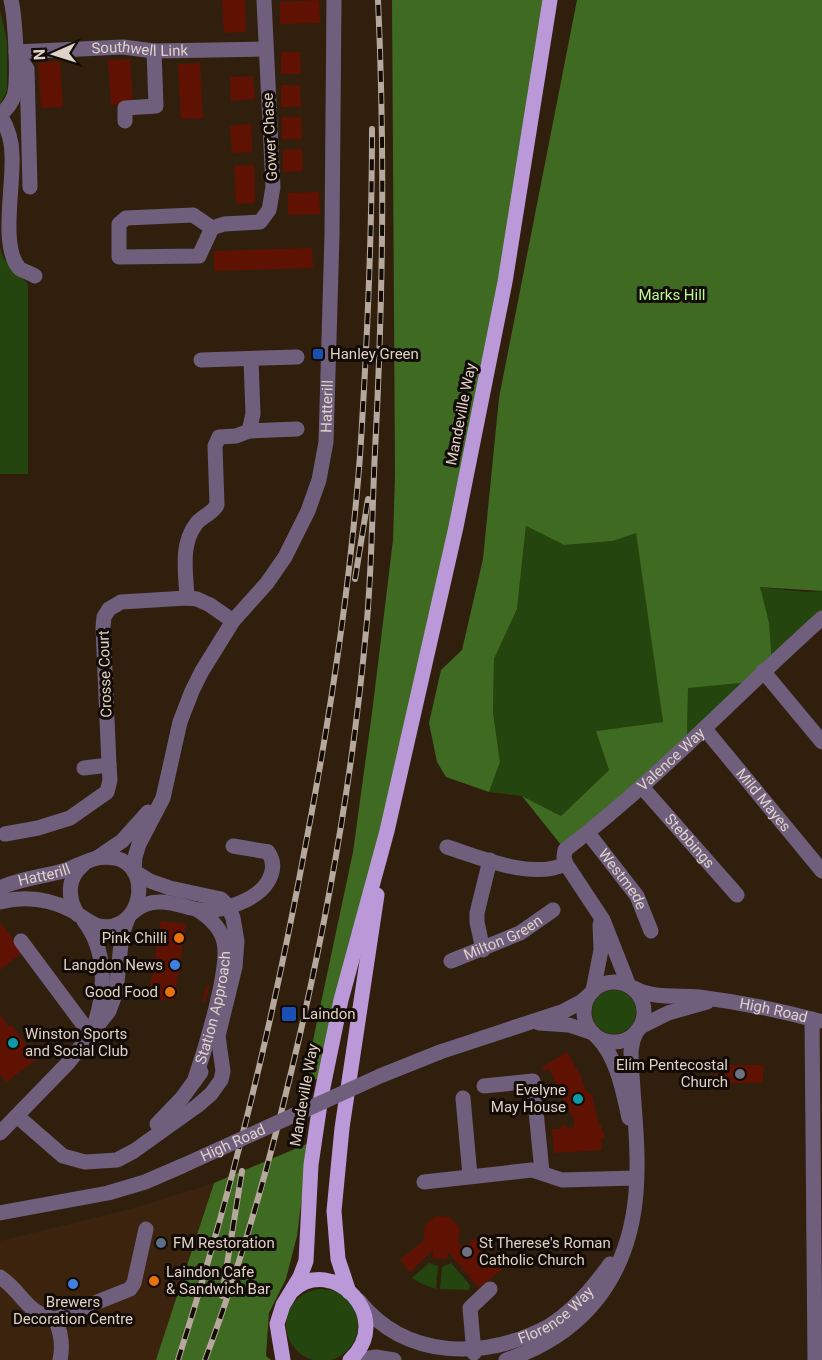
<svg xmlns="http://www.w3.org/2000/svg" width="822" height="1360" viewBox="0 0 822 1360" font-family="Roboto,sans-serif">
	<rect width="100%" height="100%" fill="#311f0e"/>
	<polygon fill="#3b230e" points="214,1183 159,1360 0,1360 0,1241 134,1208"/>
	<g fill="#24450e">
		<polygon points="0,10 7,41 7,91 0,104"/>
		<polygon points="0,248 4,259 28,284 28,474 0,474"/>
		<polygon points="526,526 564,545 613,541 636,532 663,722 596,731 609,770 561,816 522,796 489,792 500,762 493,712 494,659 517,609"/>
		<polygon points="760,587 806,592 822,591 822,618 772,664"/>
		<polygon points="751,682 687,740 688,687"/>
		<circle cx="614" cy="1012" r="22"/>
		<polygon points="429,1263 438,1266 436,1289 422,1284 412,1278"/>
		<polygon points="451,1263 470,1285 469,1290 440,1289 442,1267"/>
		<circle cx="322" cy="1325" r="36"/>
	</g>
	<g fill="#3e6a22">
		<polygon points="392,0 550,0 456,527 320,1078 304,1083 353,852 372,713 393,540 395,474"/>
		<polygon points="577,0 822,0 822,591 760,587 769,623 772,664 751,682 688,688 687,740 565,850 522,796 561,816 609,770 596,731 663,722 636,533 613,541 564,545 526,526 517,609 494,659 493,712 500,762 489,792 446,777 437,762 429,723 441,670 462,650 483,559 499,398"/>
		<polygon points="309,1143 297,1236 286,1279 269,1313 266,1356 271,1360 156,1360 214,1183"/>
	</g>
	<g fill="#601202">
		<polygon points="222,0 245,0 246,32 224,33"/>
		<polygon points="319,0 320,23 280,24 280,2"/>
		<polygon points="281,52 300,52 301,74 281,74"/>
		<polygon points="130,59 133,104 111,105 108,60"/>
		<polygon points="60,61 63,107 41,108 38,63"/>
		<polygon points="200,63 203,118 181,119 178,64"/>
		<polygon points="253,76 255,99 231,101 230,77"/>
		<polygon points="281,85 300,85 301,107 281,107"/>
		<polygon points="282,117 301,117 302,139 282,139"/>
		<polygon points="251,124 252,152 232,153 230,126"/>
		<polygon points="302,149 303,171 283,172 283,150"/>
		<polygon points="254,165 255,203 236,204 234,166"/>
		<polygon points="319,192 320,214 288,215 288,193"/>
		<polygon points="312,248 313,268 214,271 214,251"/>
		<polygon points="161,921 186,924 174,1001 148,998"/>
		<polygon points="0,922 23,952 0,970"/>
		<polygon points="207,985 210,985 205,1002 202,1001"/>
		<polygon points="0,1014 9,1027 12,1025 37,1059 6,1082 0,1074"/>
		<polygon points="567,1052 582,1078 581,1079 586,1091 592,1095 599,1125 601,1125 602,1131 604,1132 605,1138 601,1139 602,1150 554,1153 552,1129 561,1129 561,1125 566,1125 567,1128 574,1127 574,1120 568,1108 564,1111 561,1105 565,1103 549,1068 544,1071 542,1067"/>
		<rect x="716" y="1065" width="47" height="18"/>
		<polygon points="436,1216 450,1217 460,1228 458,1242 463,1248 475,1238 493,1260 496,1257 503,1265 500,1267 502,1269 479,1288 448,1252 447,1259 433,1258 433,1250 410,1272 400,1260 424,1240 425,1225"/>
	</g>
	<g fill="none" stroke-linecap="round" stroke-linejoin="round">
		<g stroke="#6f5f7d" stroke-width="15">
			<path id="s1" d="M16,52L123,47L154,51L266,49"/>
			<polyline points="16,52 27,69 30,187"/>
			<path d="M0,115C8,128 12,140 12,155C14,185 0,246 19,268C23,271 30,273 35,276"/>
			<path d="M0,115C6,110 11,105 14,96C19,82 15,16 11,0"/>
			<polyline points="125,121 125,108 156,106 154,51"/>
			<polyline points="212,228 193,215 126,218 119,224 119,257 199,256 212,228 224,224 260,222 269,210 273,187 264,0"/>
			<polyline points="201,360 297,357"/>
			<polyline points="249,431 297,429"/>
			<path d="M187,598C186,573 180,545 196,524C202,516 212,514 217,505L215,446L219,437L236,436L249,431L253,414L251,359"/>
			<polyline points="763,671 822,742"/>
			<path id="s2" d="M705,729L822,871"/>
			<polyline points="84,768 109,765 103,627 104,617 109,609 121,602 187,598 197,599 210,605 233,621"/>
			<path id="s3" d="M642,787L737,895"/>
			<path id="s4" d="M588,833L637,896L651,931"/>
			<polyline points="5,834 38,828 70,818 107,792 110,780 109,765"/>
			<polyline points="233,846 268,852"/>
			<path d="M447,847C482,858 531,880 566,864"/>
			<polyline points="97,858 122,841 148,812"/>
			<path id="s5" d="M134,871L135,857L139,844L163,798L180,722L192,691L202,671L233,621L267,583L285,557L308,511L319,480L326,442L332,235L334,0"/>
			<path id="s6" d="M0,888C21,878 44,877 66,870C77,866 86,861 97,858C102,857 109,857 115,858C149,865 145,918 113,926C94,930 86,918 71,910C49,899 24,896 0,902"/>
			<path d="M133,912C141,905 149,902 159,902C173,901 186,908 200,910C221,913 256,900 267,883C274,872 275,862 268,852"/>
			<path d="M78,915C67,898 67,878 83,865"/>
			<path d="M84,921C107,951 106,992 94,1026"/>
			<polyline points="21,941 91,1035"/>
			<polyline points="483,950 477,922 477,913 490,860"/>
			<path id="s7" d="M451,961L520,933L553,910"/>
			<circle cx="614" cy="1012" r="30"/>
			<path id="s8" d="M629,986L603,920L566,864L564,857L565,850C657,780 736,695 822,618"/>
			<path id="s9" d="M634,988C653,999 677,995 699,997C739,1002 779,1010 819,1021"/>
			<polyline points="593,991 601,950 600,924"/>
			<polyline points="812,1019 815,1360"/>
			<polyline points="539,1023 569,1025 593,1033"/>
			<polyline points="640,1027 668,1013 707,1002"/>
			<path d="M597,1037C617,1057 623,1091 629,1118"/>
			<polyline points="440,1052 564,1011 581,1002 590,994"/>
			<path id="s10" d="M195,1079C205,1050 230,969 224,942C221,928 210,918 198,910"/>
			<polyline points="484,1086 533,1081 542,1172"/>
			<polyline points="463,1098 470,1176"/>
			<polyline points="17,1116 63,1156 85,1162 117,1160 134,1151 197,1106 211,1094 221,1080 223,1071 218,1036 235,967 237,941 233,918 228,906 221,899 170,888 150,881 134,871"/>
			<polyline points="157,1124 182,1098 201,1072"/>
			<polyline points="0,1133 68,1063 109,1011 116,992 122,934 128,918"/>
			<polyline points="424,1182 532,1170 562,1180 636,1178"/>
			<polyline points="0,1213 108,1193 145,1182 182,1166"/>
			<path d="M0,1277C23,1292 24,1312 55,1319"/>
			<path id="s11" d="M359,1301C406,1360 485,1360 549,1326C573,1311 593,1288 610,1264"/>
			<polyline points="474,1353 470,1308 490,1289"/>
			<path d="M60,1360C63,1346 61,1332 55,1319L130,1289L134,1283L146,1229"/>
			<polyline points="357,1360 376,1357 394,1360"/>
			<path d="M506,1360C585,1334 629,1276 636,1193C640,1146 632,1098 631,1051L633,1040L637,1031"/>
		</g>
		<g stroke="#bb99d9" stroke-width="15">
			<path d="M292,1291C332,1253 396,1318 350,1360"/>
			<polyline points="349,1292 338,1259 334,1211 342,1128 377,895"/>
			<polyline points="283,1360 277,1324 283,1305 300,1277 306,1261 311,1165 321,1097 341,1000 387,831 456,527 505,282 550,0"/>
		</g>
		<defs>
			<g id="rail">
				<polyline points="355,579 368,499"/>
				<polyline points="222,1296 242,1171"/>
				<path d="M178,1360C232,1192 273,1021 305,848C330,718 350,587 360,456C367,347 372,238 372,129"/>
				<path d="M205,1360C247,1248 277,1137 303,1021C332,892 354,762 366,631C372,571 372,511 375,451C383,301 385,150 378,0"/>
			</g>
		</defs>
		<use href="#rail" stroke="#b6a89c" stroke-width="6"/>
		<use href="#rail" stroke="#130b05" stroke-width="4" stroke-dasharray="11" stroke-linecap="butt"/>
		<path stroke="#6f5f7d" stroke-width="15" id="s12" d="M182,1166L380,1076L440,1052"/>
	</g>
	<g fill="#1a4fb4" stroke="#130b05" stroke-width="2">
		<rect x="312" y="348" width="12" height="12" rx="3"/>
		<rect x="281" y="1006" width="16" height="16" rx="3"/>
	</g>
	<g fill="#e8710a" stroke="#130b05" stroke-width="2">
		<circle cx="179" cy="938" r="6"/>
		<circle cx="170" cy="992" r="6"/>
		<circle cx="154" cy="1281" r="6"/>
	</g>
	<g fill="#3f7fe0" stroke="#130b05" stroke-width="2">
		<circle cx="175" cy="965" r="6"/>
		<circle cx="73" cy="1284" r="6"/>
	</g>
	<g fill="#0f9aa8" stroke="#130b05" stroke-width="2">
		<circle cx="13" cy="1043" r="6"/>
		<circle cx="578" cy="1099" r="6"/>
	</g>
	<g fill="#6b7280" stroke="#130b05" stroke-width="2">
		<circle cx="740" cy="1074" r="6"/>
		<circle cx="467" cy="1252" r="6"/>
	</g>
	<circle fill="#5c6f8a" stroke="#130b05" stroke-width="2" cx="161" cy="1243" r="6"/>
	<g text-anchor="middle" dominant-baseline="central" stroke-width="6" stroke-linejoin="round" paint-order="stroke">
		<g font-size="15" fill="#dfd2c8" stroke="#130b05">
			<text stroke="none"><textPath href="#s1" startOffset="124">Southwell Link</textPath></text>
			<text transform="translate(270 137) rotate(-93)">Gower Chase</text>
			<text stroke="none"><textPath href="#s5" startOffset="513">Hatterill</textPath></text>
			<text transform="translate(461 414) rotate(-79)">Mandeville Way</text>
			<text transform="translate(105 674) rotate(-92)">Crosse Court</text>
			<text stroke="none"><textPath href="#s8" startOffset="292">Valence Way</textPath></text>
			<text stroke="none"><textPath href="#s2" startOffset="92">Mild Mayes</textPath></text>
			<text stroke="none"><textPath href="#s3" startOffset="72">Stebbings</textPath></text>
			<text stroke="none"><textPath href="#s6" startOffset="46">Hatterill</textPath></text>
			<text stroke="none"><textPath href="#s4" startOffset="58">Westmede</textPath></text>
			<text stroke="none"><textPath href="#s7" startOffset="57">Milton Green</textPath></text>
			<text stroke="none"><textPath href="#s10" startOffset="74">Station Approach</textPath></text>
			<text stroke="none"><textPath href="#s9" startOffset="142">High Road</textPath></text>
			<text transform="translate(304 1095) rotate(-80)">Mandeville Way</text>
			<text stroke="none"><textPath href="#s12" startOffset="56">High Road</textPath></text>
			<text stroke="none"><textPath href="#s11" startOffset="220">Florence Way</textPath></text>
		</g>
		<g font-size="15" fill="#b9fa97" stroke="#130b05">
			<text x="672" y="295">Marks Hill</text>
		</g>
		<g font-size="15" fill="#dfd2c8" stroke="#130b05" text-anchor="start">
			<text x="330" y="354">Hanley Green</text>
			<text x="167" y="938" text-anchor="end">Pink Chilli</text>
			<text x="163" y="965" text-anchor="end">Langdon News</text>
			<text x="158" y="992" text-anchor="end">Good Food</text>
			<text x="302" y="1014">Laindon</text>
			<text x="25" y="1034">Winston Sports<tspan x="25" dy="17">and Social Club</tspan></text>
			<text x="728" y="1065" text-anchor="end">Elim Pentecostal<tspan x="728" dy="17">Church</tspan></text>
			<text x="566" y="1090" text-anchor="end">Evelyne<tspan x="566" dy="17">May House</tspan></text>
			<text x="173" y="1243">FM Restoration</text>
			<text x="479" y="1243">St Therese's Roman<tspan x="479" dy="17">Catholic Church</tspan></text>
			<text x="166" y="1272">Laindon Cafe<tspan x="166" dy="17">&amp; Sandwich Bar</tspan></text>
			<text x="73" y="1302" text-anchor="middle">Brewers<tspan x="73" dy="17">Decoration Centre</tspan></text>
		</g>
	</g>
	<g transform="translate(54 54) rotate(267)" stroke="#130b05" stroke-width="4.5" paint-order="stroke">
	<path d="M0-4.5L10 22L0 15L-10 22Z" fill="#dfd2c8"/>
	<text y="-9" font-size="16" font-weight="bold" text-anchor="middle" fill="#dfd2c8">N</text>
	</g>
</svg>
